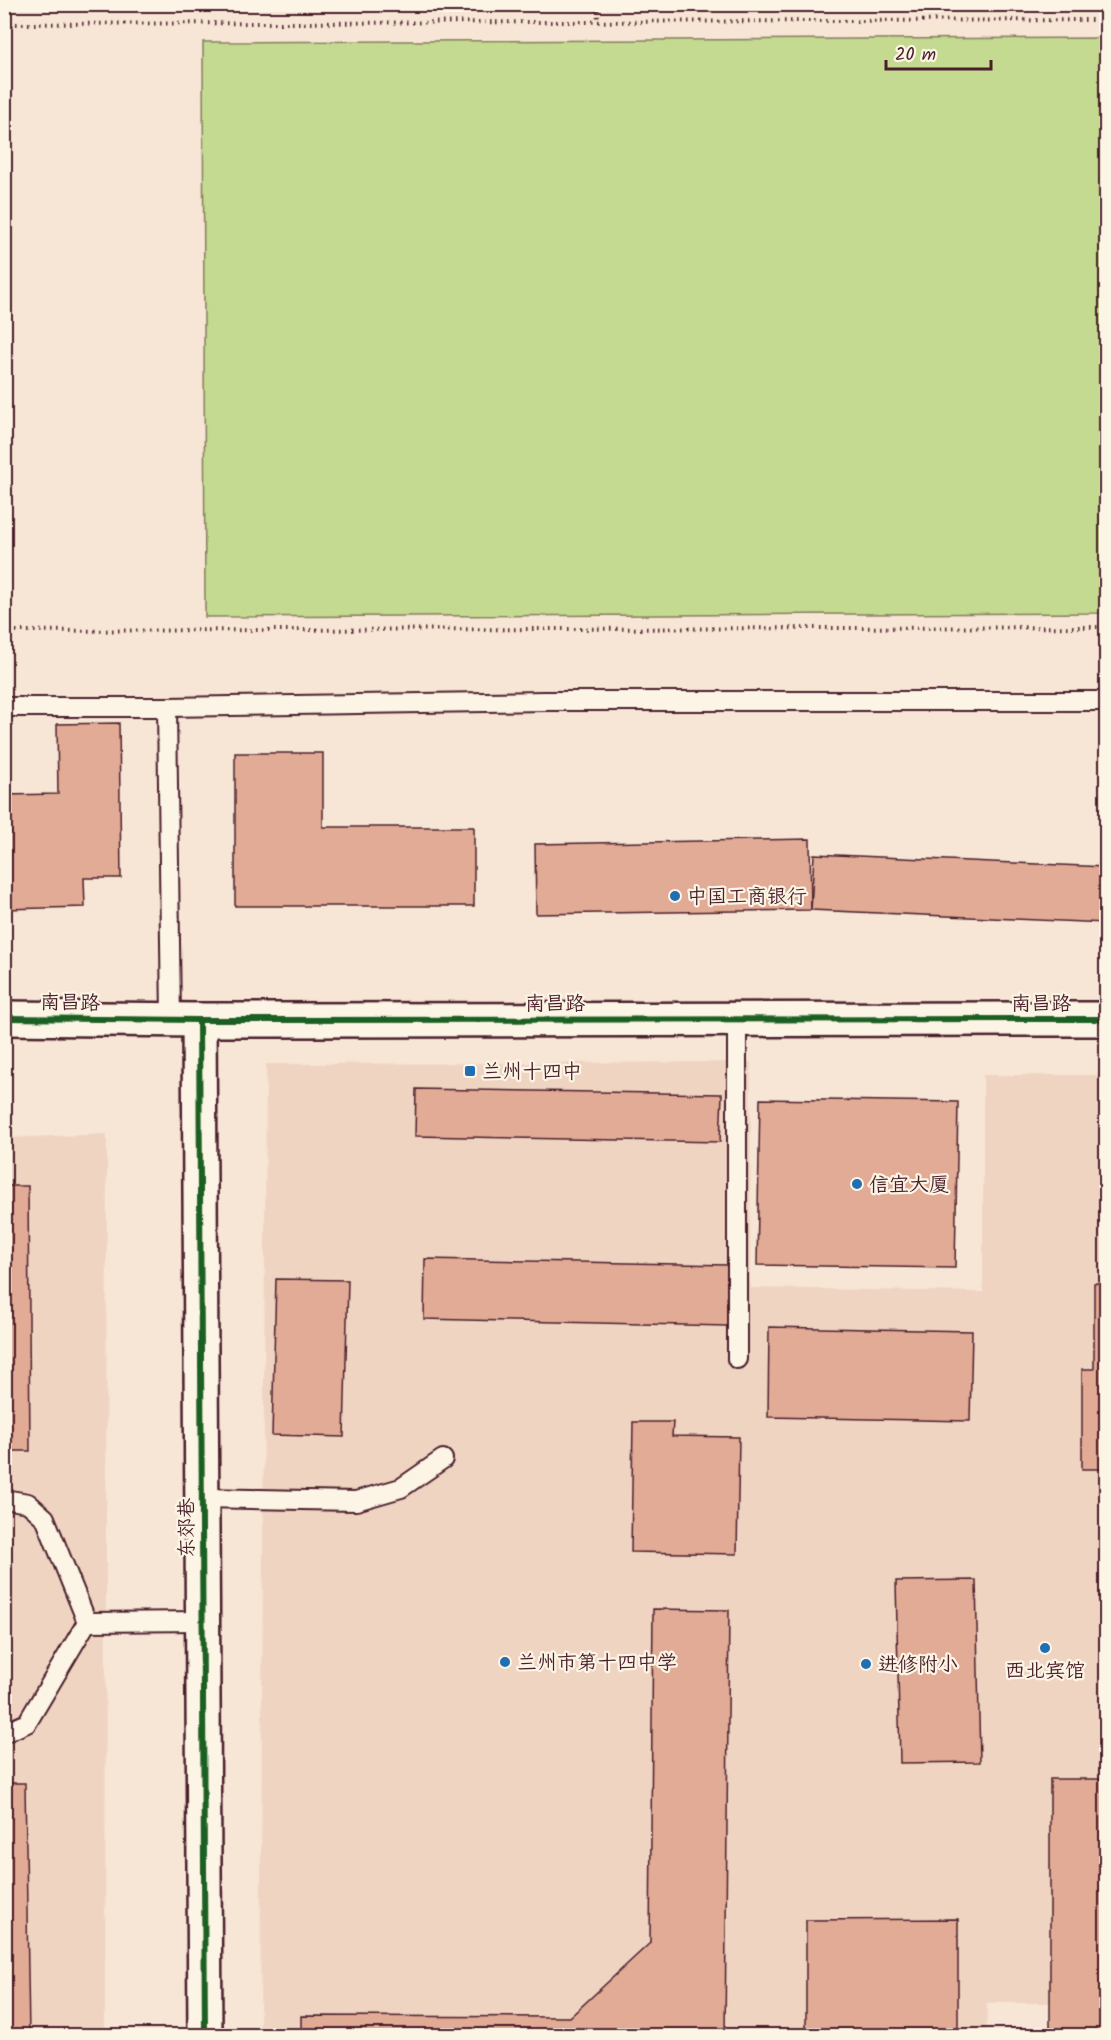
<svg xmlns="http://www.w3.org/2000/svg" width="1111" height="2040" font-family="Kalam,'LXGW WenKai TC',sans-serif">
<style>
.built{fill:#f0d4c2}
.green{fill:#c3da90;stroke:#867c5e;stroke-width:1.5}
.building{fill:#e1ab96;stroke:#4a1f2b;stroke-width:1.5}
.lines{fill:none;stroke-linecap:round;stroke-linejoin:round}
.service-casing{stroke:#4a1f2b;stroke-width:22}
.tertiary-casing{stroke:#4a1f2b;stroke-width:38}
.secondary-casing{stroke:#4a1f2b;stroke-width:38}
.path{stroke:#4a1f2b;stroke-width:4;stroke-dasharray:1.5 4.5;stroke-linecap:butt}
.service{stroke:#fcf5e5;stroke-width:18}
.tertiary{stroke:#fcf5e5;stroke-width:33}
.secondary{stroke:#fcf5e5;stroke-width:33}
.cycleway-casing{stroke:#fcf5e5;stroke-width:10}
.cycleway{stroke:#1b5e20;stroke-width:6}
.poi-dot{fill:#1f6fb2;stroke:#fcf5e5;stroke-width:2}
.labels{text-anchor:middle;stroke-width:4.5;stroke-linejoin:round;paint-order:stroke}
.poi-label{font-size:20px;fill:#4a1f2b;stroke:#fcf5e5;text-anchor:start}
.street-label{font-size:20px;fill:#4a1f2b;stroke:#fcf5e5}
</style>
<rect width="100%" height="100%" fill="#f7e6d5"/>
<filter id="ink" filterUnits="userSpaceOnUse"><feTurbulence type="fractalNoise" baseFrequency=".0167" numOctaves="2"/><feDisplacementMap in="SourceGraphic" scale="12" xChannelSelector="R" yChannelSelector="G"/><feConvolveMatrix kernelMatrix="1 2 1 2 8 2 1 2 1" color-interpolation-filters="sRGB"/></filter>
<g filter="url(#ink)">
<g class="built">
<polygon points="751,1062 750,1288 983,1292 983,1075 1106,1075 1106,2003 987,2003 986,2036 260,2036 266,1064"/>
<polygon points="107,1134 105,2035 5,2035 4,1138"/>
</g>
<polygon class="green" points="1106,38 1106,613 205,617 203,42"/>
<g class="building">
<polygon points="119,723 121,878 84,878 85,907 4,909 4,795 58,794 57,724"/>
<polygon points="235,753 323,753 323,827 474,827 474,906 235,906"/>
<polygon points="810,839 811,910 536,914 535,844"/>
<polygon points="814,854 1106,867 1106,923 811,910"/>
<polygon points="416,1089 722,1094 720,1142 415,1136"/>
<polygon points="760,1099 958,1102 955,1268 757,1265"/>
<polygon points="4,1186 28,1186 30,1451 4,1451"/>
<polygon points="425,1259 728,1265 727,1326 424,1319"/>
<polygon points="276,1279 348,1280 344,1437 272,1435"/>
<polygon points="1094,1283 1106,1283 1106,1469 1082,1469 1082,1369 1094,1369"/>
<polygon points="769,1327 972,1331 970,1421 768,1417"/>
<polygon points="633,1422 673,1422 672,1436 739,1437 737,1554 631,1552"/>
<polygon points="976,1580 980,1762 900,1763 896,1581"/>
<polygon points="653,1609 729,1610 725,2036 301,2036 301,2016 570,2017 650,1943"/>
<rect x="1050" y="1779" width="56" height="257"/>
<polygon points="4,1783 25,1783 29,2036 4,2036"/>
<polygon points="958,1919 958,2036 806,2036 806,1920"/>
</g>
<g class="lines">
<defs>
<g id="service">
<polyline points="4,707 167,707 171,1020"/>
<polyline points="167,707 544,701 1106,701"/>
<polyline points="737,1020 737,1359"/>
<polyline points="202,1498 356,1501 401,1488 443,1459"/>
<polyline points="4,1499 28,1503 45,1518 87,1622"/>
<polyline points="87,1622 203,1621"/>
<polyline points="4,1733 27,1723 87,1622"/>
</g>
<polyline id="tertiary" points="199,1020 205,2036"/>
<polyline id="secondary" points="4,1018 199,1020 1106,1019"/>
</defs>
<use href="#service" class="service-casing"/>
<use href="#tertiary" class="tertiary-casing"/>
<use href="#secondary" class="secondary-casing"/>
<g class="path">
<polyline points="597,4 598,21"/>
<polyline points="4,24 1106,20"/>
<polyline points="4,631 1106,627"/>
</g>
<use href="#service" class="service"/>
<use href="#tertiary" class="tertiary"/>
<use href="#secondary" class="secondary"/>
<defs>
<g id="cycleway">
<polyline points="4,1018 199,1020 1106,1019"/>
<polyline points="199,1020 205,2036"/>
</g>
</defs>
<use href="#cycleway" class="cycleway-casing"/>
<use href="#cycleway" class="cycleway"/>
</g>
</g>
<g class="poi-dot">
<circle cx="675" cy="896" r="6"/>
<rect x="464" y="1065" width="12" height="12" rx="3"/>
<circle cx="857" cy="1184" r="6"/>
<circle cx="1045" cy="1648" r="6"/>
<circle cx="505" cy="1662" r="6"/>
<circle cx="866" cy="1664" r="6"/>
</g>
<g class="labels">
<g class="poi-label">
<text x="687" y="903">中国工商银行</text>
<text x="482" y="1078">兰州十四中</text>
<text x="869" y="1191">信宜大厦</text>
<text x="517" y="1669">兰州市第十四中学</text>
<text x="878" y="1671">进修附小</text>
<text x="1045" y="1677" text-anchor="middle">西北宾馆</text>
</g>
<g class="street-label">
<text transform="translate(70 1002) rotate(1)" y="7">南昌路</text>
<text x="555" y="1010">南昌路</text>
<text x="1041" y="1010">南昌路</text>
<text transform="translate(186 1528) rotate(-90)" y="7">东郊巷</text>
</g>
</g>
<rect width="1111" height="2040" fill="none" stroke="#fcf5e5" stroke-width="24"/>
<rect x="12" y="12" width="1087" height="2016" fill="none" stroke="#4a1f2b" stroke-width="2" filter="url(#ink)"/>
<path d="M886 60v9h105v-9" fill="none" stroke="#4a1f2b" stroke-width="3"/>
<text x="895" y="60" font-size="18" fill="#4a1f2b" stroke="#fcf5e5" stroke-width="4.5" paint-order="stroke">20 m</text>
</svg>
